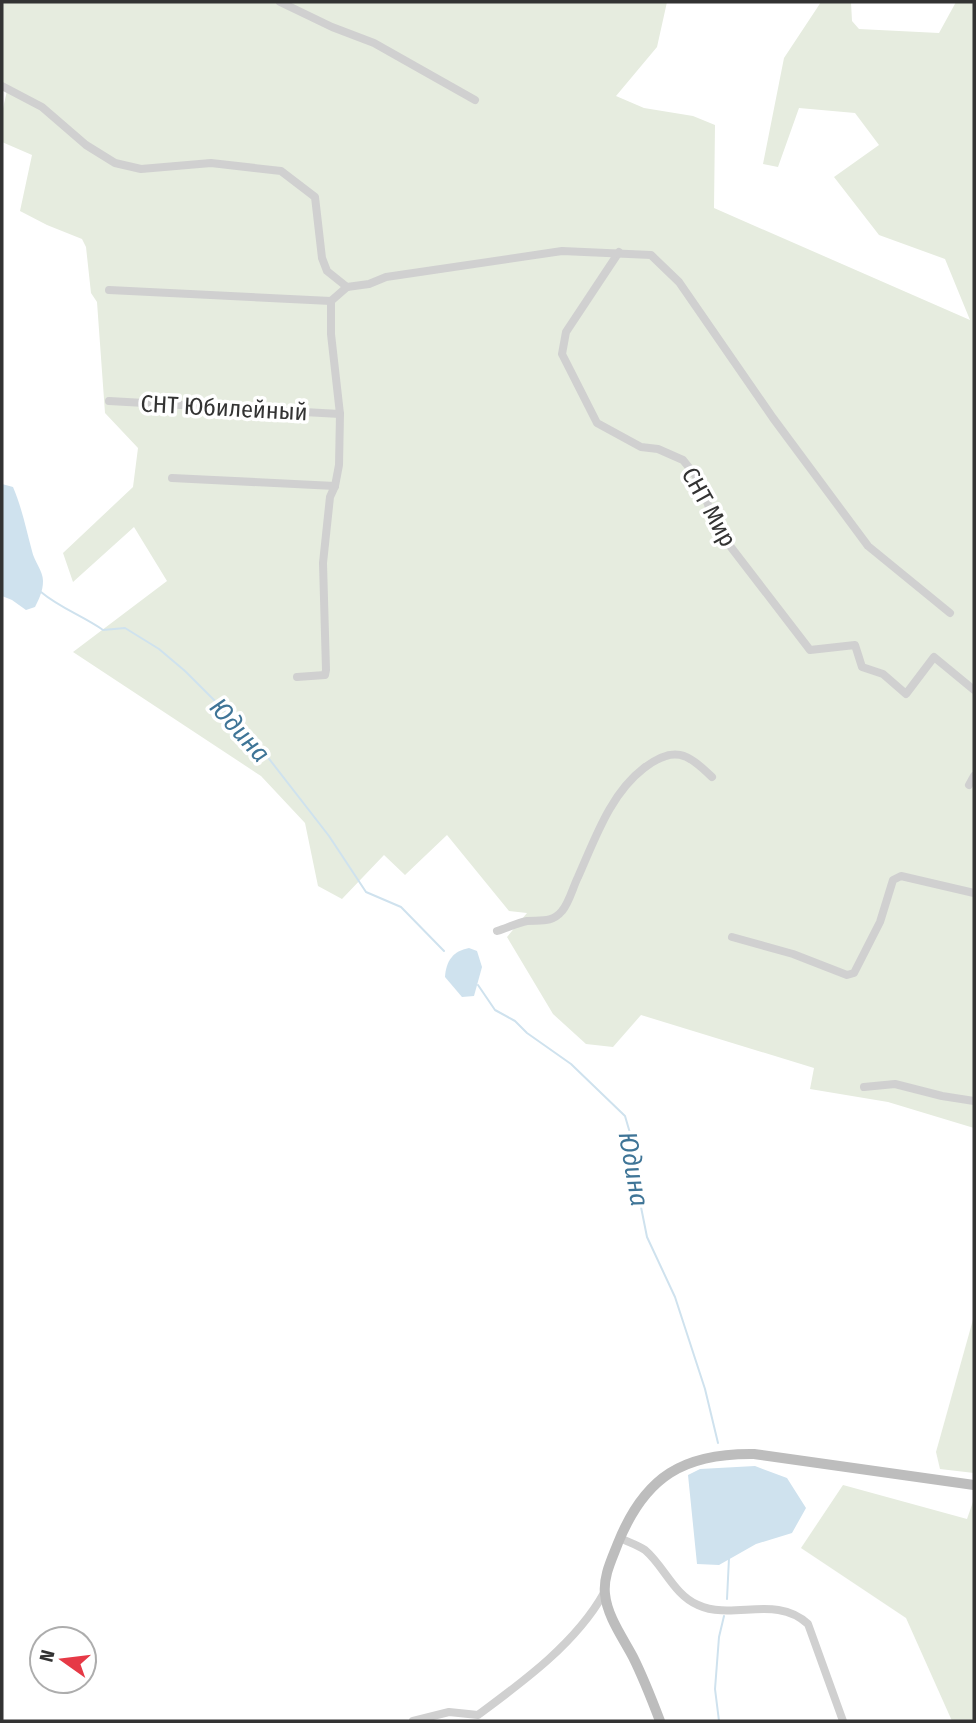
<svg xmlns="http://www.w3.org/2000/svg" width="976" height="1723" font-family="'Fira Sans Condensed',sans-serif">
<style>
.green{fill:#e6ecdf}
.water{fill:#cfe2ee}
.lines{fill:none;stroke-linecap:round;stroke-linejoin:round}
.stream{stroke:#cfe2ee;stroke-width:2}
.street{stroke:#d0d0d0;stroke-width:8}
.secondary{stroke:#bdbdbd;stroke-width:10}
.labels{text-anchor:middle;stroke-width:7;stroke-linejoin:round;paint-order:stroke}
.street-label{font-size:24px;fill:#333;stroke:#fff}
.water-label{font-size:26px;font-style:italic;fill:#3f7597;stroke:#fff}
</style>
<rect width="100%" height="100%" fill="#fff"/>
<g class="green">
<polygon points="2,2 667,2 657,47 616,96 644,108 693,116 715,125 714,208 970,320 945,259 879,235 834,177 879,145 855,113 799,108 778,167 763,164 784,58 821,2 851,2 852,21 859,29 939,33 956,2 974,2 974,1128 888,1102 810,1089 814,1068 641,1015 613,1047 586,1044 553,1014 507,937 527,913 509,911 447,835 405,875 384,855 342,899 318,886 305,823 261,776 73,652 167,581 134,527 73,582 63,553 133,487 138,448 105,413 97,302 91,293 86,247 82,239 47,225 20,211 32,155 2,142 2,113 8,86 2,84"/>
<polygon points="974,1316 974,1473 940,1469 936,1452"/>
<polygon points="843,1485 967,1519 974,1499 974,1721 952,1721 906,1618 801,1548"/>
</g>
<g class="water">
<path d="M 2,484 L 13,487 C 22,508 26,529 32,551 C 34,561 43,571 43,581 C 43,591 39,599 35,607 L 26,610 L 12,600 L 2,596 Z"/>
<path d="M 469,948 L 477,951 L 482,967 L 474,996 L 462,997 L 445,977 C 446,961 453,951 469,948 Z"/>
<polygon points="755,1466 787,1478 806,1508 792,1533 756,1544 719,1565 697,1564 688,1475 700,1469"/>
</g>
<g class="lines">
<g class="stream">
<path d="M 41,592 C 60,608 83,616 103,630 L 125,628 L 159,649 L 185,671 L 256,742 L 329,836 L 366,892 L 401,907 L 444,951"/>
<polyline points="478,985 495,1010 515,1021 527,1033 571,1064 625,1116 640,1167 640,1202 647,1237 675,1297 705,1389 718,1443"/>
<polyline points="727,1599 729,1558"/>
<polyline points="719,1721 715,1689 719,1637 724,1616"/>
</g>
<g class="street">
<polyline points="280,2 332,27 374,43 475,100"/>
<polyline points="2,86 42,107 86,145 115,163 141,169 211,163 281,171 315,197 322,258 327,271 347,287"/>
<polyline points="619,252 566,332 562,354 597,423 641,447 658,449 683,460 699,480 717,529 810,650 855,645 862,667 883,674 906,694 934,657 974,690"/>
<polyline points="347,287 369,284 386,277 562,251 651,255 679,282 773,418 868,546 950,613"/>
<polyline points="109,290 331,301"/>
<polyline points="109,401 340,414"/>
<polyline points="172,478 335,486"/>
<polyline points="297,677 325,675 326,670 323,563 330,497 335,486 339,465 340,414 331,334 331,301 347,287"/>
<polyline points="969,785 974,776"/>
<path d="M 497,931 C 507,928 517,923 527,921 C 541,920 552,923 562,911 C 569,903 573,887 578,877 C 595,839 610,794 644,768 C 674,745 687,753 712,777"/>
<polyline points="732,937 793,954 847,975 854,973 880,922 893,880 901,876 974,893"/>
<polyline points="864,1087 895,1084 942,1096 974,1101"/>
<path d="M 620,1538 C 628,1542 638,1545 645,1550 C 664,1566 674,1595 698,1605 C 733,1621 776,1594 808,1624 L 843,1721"/>
<path d="M 413,1721 L 449,1712 L 478,1715 C 524,1681 576,1643 604,1593"/>
</g>
<path class="secondary" d="M 660,1721 C 652,1700 643,1677 633,1657 C 623,1638 607,1616 605,1594 C 603,1576 612,1559 618,1543 C 645,1476 684,1453 754,1454 L 974,1485"/>
</g>
<g class="labels">
<g class="street-label">
<text transform="translate(224 408) rotate(3)" y="8">СНТ Юбилейный</text>
<text transform="translate(709 507) rotate(61)" y="8">СНТ Мир</text>
</g>
<g class="water-label">
<text transform="translate(240 730) rotate(48)" y="9">Юдина</text>
<text transform="translate(634 1169) rotate(80)" y="9">Юдина</text>
</g>
</g>
<rect width="976" height="1723" fill="none" stroke="#333333" stroke-width="7"/>
<g transform="translate(63 1660) rotate(284)"><circle r="33" fill="#ffffff" stroke="#adadad" stroke-width="2"/>
<path d="M0-5L12 26L0 18L-12 26Z" fill="#e63946"/>
<text y="-10" font-size="19" font-weight="bold" text-anchor="middle" fill="#333333">N</text>
</g>
</svg>
